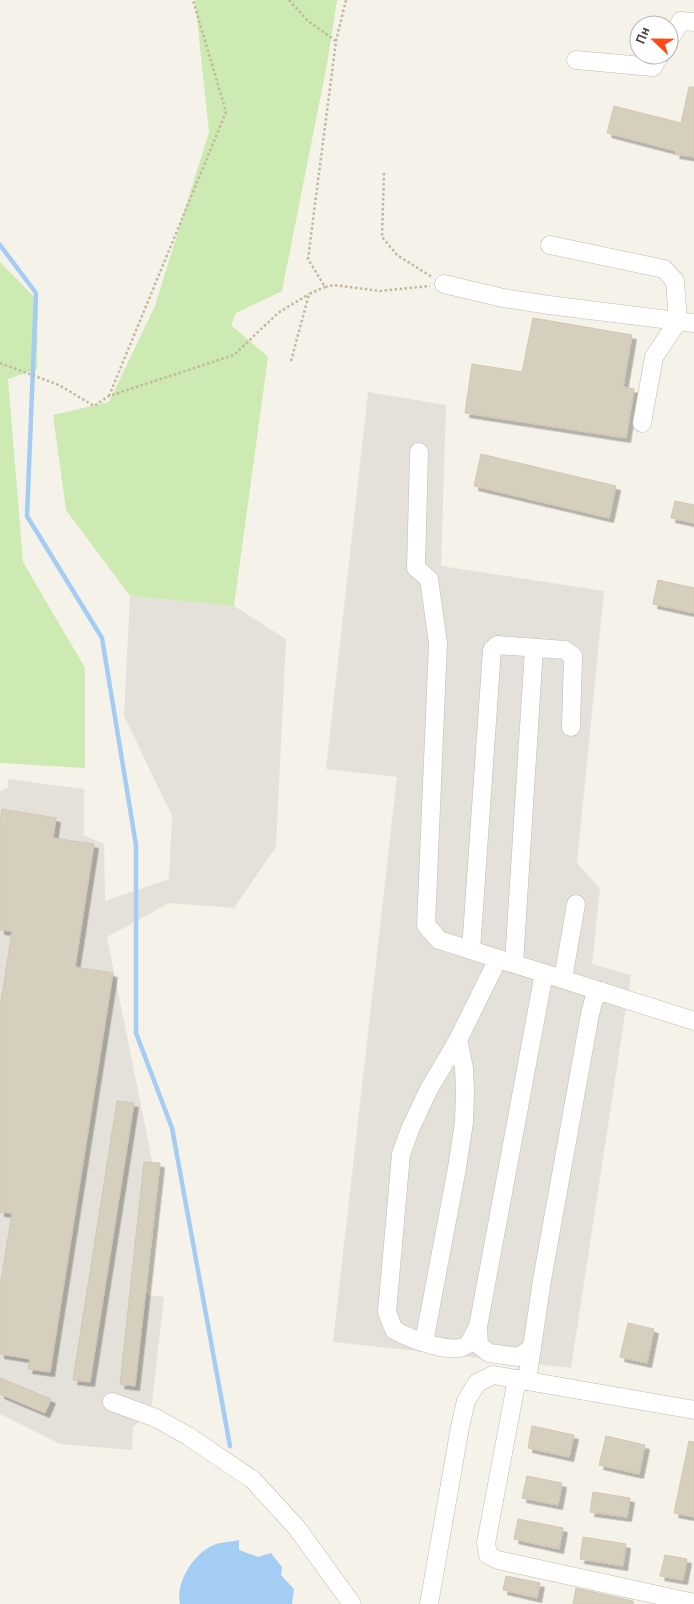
<svg xmlns="http://www.w3.org/2000/svg" width="694" height="1604" font-family="'Alegreya Sans',sans-serif">
<style>
.industrial{fill:#e4e1da}
.green{fill:#cceab1}
.water{fill:#a4cdf3}
.lines{fill:none;stroke-linecap:round;stroke-linejoin:round}
.stream{stroke:#a4cdf3;stroke-width:4.5}
.building{fill:#d7cfbe;stroke:#d2c7b1;filter:url(#shadow)}
.minor-casing{stroke:#c1bbab;stroke-width:19}
.path{stroke:#c3b89c;stroke-width:2.5;stroke-dasharray:2.5 2.5;stroke-linecap:butt}
.minor{stroke:#fff;stroke-width:18}
</style>
<defs>
<filter id="shadow"><feDropShadow dx="4.5" dy="4.5" stdDeviation="0" flood-color="#0004"/></filter>
</defs>
<rect width="100%" height="100%" fill="#f5f2e9"/>
<g class="industrial">
<polygon points="368,392 446,405 441,566 604,591 577,863 600,889 592,964 631,975 571,1368 333,1342 397,777 326,769"/>
<polygon points="130,596 234,606 286,639 276,847 234,908 169,903 107,937 154,1170 143,1294 164,1297 151,1411 133,1427 132,1450 60,1444 0,1414 0,791 8,788 8,779 84,789 84,835 104,844 105,901 169,879 172,816 124,716"/>
</g>
<g class="green">
<polygon points="195,0 337,0 327,64 282,291 236,313 231,325 268,357 234,606 130,596 66,510 53,415 109,402 155,306 209,132"/>
<polygon points="0,262 38,301 37,369 8,379 23,562 85,668 85,768 0,763"/>
</g>
<path class="water" d="M 239,1540 L 239,1550 L 258,1557 L 271,1553 L 282,1567 L 281,1575 L 294,1589 L 292,1604 L 180,1604 C 175,1582 195,1551 216,1544 C 223,1542 232,1542 239,1540 Z"/>
<g class="lines">
<polyline class="stream" points="0,245 36,293 27,516 102,638 136,845 136,1033 172,1128 230,1446"/>
</g>
<g class="building">
<polygon points="689,87 694,87 694,157 675,154 676,151 607,133 614,106 681,123"/>
<polygon points="533,318 632,335 623,387 634,389 626,438 465,413 472,364 522,372"/>
<polygon points="481,454 616,486 609,518 474,486"/>
<polygon points="675,501 694,505 694,523 671,518"/>
<polygon points="658,580 694,588 694,613 653,604"/>
<polygon points="2,809 56,818 53,838 94,844 75,967 113,973 50,1372 28,1369 30,1359 0,1354 0,1287 12,1213 0,1212 0,1008 12,931 0,930 0,820"/>
<polygon points="117,1101 134,1103 90,1382 73,1380"/>
<polygon points="144,1162 160,1163 135,1386 120,1384"/>
<polygon points="628,1323 654,1329 647,1363 620,1357"/>
<polygon points="0,1378 51,1399 45,1413 0,1394"/>
<polygon points="532,1426 574,1435 569,1457 528,1448"/>
<polygon points="606,1436 645,1445 639,1474 599,1465"/>
<polygon points="689,1441 694,1442 694,1517 674,1513"/>
<polygon points="527,1476 562,1483 558,1505 522,1498"/>
<polygon points="593,1492 630,1498 627,1517 590,1512"/>
<polygon points="518,1519 563,1528 559,1549 514,1539"/>
<polygon points="583,1537 626,1544 623,1566 580,1559"/>
<polygon points="665,1555 687,1559 683,1580 660,1576"/>
<polygon points="506,1576 540,1583 537,1598 503,1590"/>
<polygon points="576,1588 633,1601 633,1604 573,1604"/>
</g>
<g class="lines">
<defs>
<g id="minor">
<polyline points="669,40 681,21 694,22"/>
<polyline points="576,60 653,67 660,55"/>
<polyline points="550,245 664,269 675,281 678,321 654,357 642,423"/>
<polyline points="444,284 503,298 549,305 694,323"/>
<polyline points="419,452 416,568 429,579 438,643 426,925 439,940 694,1021"/>
<polyline points="471,950 492,650 497,645 565,650 573,656 571,727"/>
<polyline points="514,963 534,648"/>
<polyline points="563,979 576,904"/>
<path d="M 478,1327 C 475,1332 472,1339 468,1344 C 454,1357 409,1338 394,1330 L 387,1312 L 401,1154 L 411,1127 L 429,1089 L 458,1040 L 498,959"/>
<polyline points="424,1342 457,1168 464,1122 465,1092 464,1068 458,1040"/>
<polyline points="532,1348 518,1357 489,1353 479,1345 478,1327 544,973"/>
<polyline points="517,1379 486,1543 488,1555 498,1560 694,1603"/>
<polyline points="527,1381 542,1280 590,1014 594,999 601,991"/>
<polyline points="112,1402 156,1418 188,1436 253,1480 297,1528 352,1604"/>
<polyline points="429,1604 460,1427 466,1401 477,1383 493,1375 694,1410"/>
</g>
</defs>
<use href="#minor" class="minor-casing"/>
<g class="path">
<polyline points="289,0 308,21 336,41"/>
<polyline points="346,0 336,41 308,259 325,287 334,285 380,291 430,286"/>
<polyline points="384,173 382,237 397,255 432,277"/>
<polyline points="291,361 309,294 325,287"/>
<polyline points="0,363 59,385 94,406 109,396 234,355 278,313 309,294"/>
<polyline points="109,396 226,112 193,0"/>
</g>
<use href="#minor" class="minor"/>
</g>
<g transform="translate(654 40) rotate(292)"><circle r="24" fill="#ffffff" stroke="#b6b4af"/>
<path d="M0-4L9 19L0 12L-9 19Z" fill="#ff4a16"/>
<text y="-8" font-size="14" font-weight="bold" text-anchor="middle" fill="#494337">Пн</text>
</g>
</svg>
